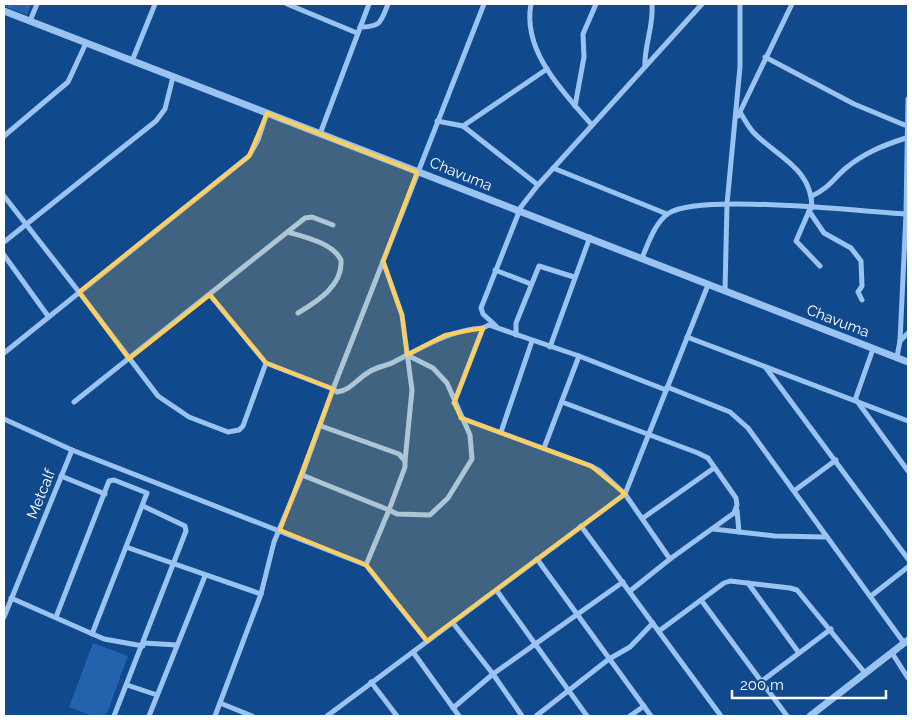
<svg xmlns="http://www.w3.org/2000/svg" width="912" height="720" font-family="Raleway,sans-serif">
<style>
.forest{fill:url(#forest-crowns)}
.garden{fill:#2363ad}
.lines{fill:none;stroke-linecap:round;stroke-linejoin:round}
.minor{stroke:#9ac3f2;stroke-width:5}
.tertiary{stroke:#9ac3f2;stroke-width:7}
.marked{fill:#ffce5b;fill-opacity:0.2;stroke:#ffce5b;stroke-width:4;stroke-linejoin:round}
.labels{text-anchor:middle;stroke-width:5;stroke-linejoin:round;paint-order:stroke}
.street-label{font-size:15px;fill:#fff;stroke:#11498d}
</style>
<defs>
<pattern id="forest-crowns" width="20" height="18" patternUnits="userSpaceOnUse" patternTransform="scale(1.25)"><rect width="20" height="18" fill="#2363ad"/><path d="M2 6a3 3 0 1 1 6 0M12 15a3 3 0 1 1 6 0" fill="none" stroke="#447ab9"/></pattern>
</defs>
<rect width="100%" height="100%" fill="#11498d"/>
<polygon class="forest" points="4,4 31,4 27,15 4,6"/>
<polygon class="garden" points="93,643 128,656 106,716 93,716 69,707"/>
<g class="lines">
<g class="minor">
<polyline points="287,4 357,33"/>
<path d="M 531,4 C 522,51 563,92 592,125"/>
<polyline points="30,21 37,4"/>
<path d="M 360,27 C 381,27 381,22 388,4"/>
<polyline points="765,57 854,104 907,126"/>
<polyline points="132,61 155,4"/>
<path d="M 645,66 C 644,45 654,26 652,4"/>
<polyline points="575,106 584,57 583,34 596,4"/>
<path d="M 740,112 C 744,119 748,126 753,132 C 777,157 812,168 812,208"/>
<polyline points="738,116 792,4"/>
<polyline points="437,121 463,126 538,185"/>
<polyline points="463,126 547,69"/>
<polyline points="320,134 369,4"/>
<polyline points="4,136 68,82 86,43"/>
<polyline points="553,168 667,214"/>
<polyline points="4,196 79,292 158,396 189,417 228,432 239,430 243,426 266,363"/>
<path d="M 812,196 C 829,188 833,179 846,168 C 864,153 884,145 906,138"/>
<polyline points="810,209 796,241 820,266"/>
<polyline points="809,211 824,233 851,248 861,261 862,286 858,292 862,300"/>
<polyline points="517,212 538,185 702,4"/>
<path d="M 288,232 C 304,237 333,243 341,260 C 343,286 316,302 298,313"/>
<polyline points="4,242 156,121 165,109 173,77"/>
<polyline points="4,255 48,316"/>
<path d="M 642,258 C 648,244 655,222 669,213 C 699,193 865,212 908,214"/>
<polyline points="383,261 402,315 412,390 405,461"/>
<polyline points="495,270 531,284"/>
<polyline points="725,291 727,204 740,67 740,4"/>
<polyline points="210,295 266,363 333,389 302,475 274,542 261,594 215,716"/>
<polyline points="496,326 483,314 481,308 519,212"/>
<path d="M 483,328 C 449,330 423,347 394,362 C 386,366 376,367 369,372 C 357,379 351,390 337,392 L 333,389 L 484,4"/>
<polyline points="516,335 516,323 539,266 574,277"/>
<polyline points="687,337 908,421"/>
<polyline points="900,341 908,333"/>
<polyline points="550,347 590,237"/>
<polyline points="4,353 249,156 258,140 267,113"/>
<polyline points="897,357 900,341 906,214 908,99"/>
<polyline points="766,368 908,559"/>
<polyline points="667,387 730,412 748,428 904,643"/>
<polyline points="855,400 873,349"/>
<polyline points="857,401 908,471"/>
<polyline points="74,402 305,218 312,217 333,225"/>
<polyline points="562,402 698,453 708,458 736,498 737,505 734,513 670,559 630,591"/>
<polyline points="454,403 483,328 489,325 579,356 666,390"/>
<polyline points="4,419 72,450 366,565 427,641"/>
<polyline points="321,426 399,454 405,461 405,467 389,510 397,514 430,515 448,498 472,459 470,435 447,383 433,368 407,355"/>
<polyline points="501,432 532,341"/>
<polyline points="544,448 579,356"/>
<polyline points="302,475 389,510 366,565"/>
<polyline points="61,476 105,494"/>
<polyline points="794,491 836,460"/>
<polyline points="737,510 739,532"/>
<polyline points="643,518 714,468"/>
<polyline points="581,526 721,716"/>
<polyline points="713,529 775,536 825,537"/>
<polyline points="126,547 261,594"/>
<polyline points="537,559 651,716"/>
<polyline points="670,559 625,494 708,285"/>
<polyline points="748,583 799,653"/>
<polyline points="497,591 587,716"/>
<polyline points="871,596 908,567"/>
<polyline points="11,598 104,639 143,646"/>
<polyline points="701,600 787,716"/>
<polyline points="4,617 72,450"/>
<polyline points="56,617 109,481 114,480 147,493 92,634"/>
<polyline points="453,623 493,674 522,716"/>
<polyline points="659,631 724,583 730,581 790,588 797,590 865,673"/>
<polyline points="144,643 177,645"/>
<polyline points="413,652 459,716"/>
<polyline points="892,653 908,678"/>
<polyline points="762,681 831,629"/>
<polyline points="371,682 397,716"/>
<polyline points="127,685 157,695"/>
<polyline points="220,703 252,716"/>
<polyline points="453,708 493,674 623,582"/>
<polyline points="114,716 186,531 185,526 143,506"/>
<polyline points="149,716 205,576"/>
<polyline points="327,716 625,494 600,471 591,466 461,418"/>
<polyline points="536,716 609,659 630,647 653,623"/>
<polyline points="630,716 644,706"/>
</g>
<g class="tertiary">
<polyline points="4,11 908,362"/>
<polyline points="810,716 908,640"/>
</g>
</g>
<path class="marked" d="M 267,113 L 417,172 L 383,261 L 402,315 L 407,355 L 445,335 L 483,328 L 454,403 L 461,418 L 591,466 L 625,494 L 427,641 L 366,565 L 280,530 L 333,389 L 266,363 L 210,295 L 129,359 L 79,292 L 249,156 Z"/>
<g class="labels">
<g class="street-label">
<text transform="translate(461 174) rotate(22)" y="5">Chavuma</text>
<text transform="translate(838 321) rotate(21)" y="5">Chavuma</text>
<text transform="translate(41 494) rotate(-68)" y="5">Metcalf</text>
</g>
</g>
<rect width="912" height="720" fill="none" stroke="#ffffff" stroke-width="10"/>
<path d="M732 690v8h154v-8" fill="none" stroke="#ffffff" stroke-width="2.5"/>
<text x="740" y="690" font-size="15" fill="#ffffff" stroke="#11498d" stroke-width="4" paint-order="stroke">200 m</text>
</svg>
